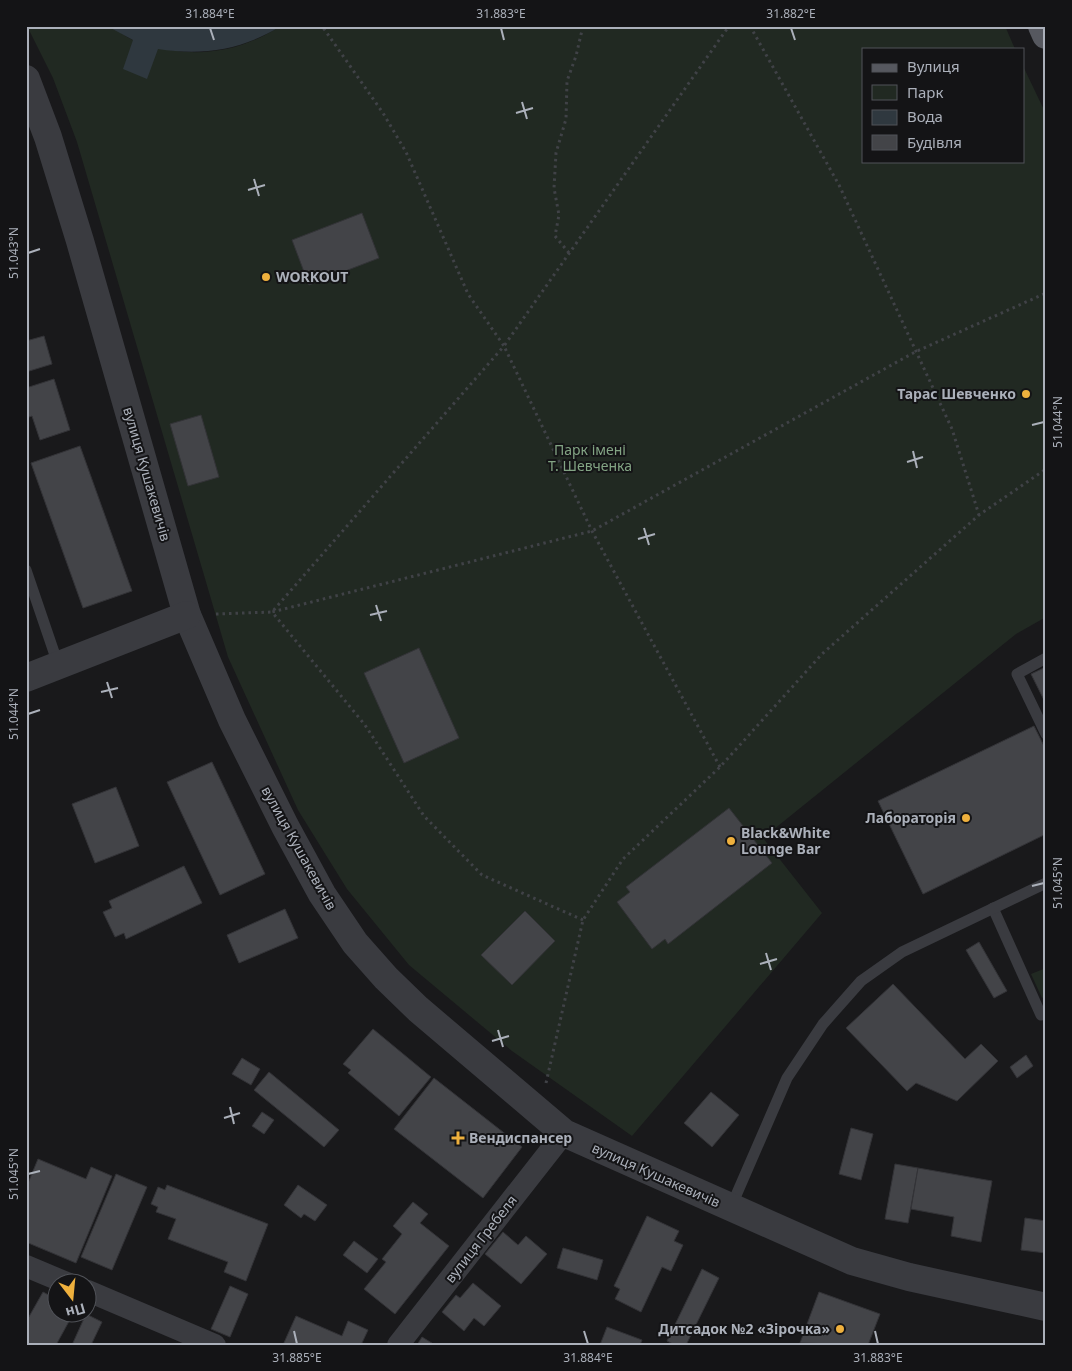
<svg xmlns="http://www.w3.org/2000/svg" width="1072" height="1371" font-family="'Noto Sans',sans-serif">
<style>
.green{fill:#212922}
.water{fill:#2f383f}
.building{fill:#434448;stroke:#333337}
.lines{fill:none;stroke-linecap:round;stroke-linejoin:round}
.path{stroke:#404247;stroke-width:3;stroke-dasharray:2.5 4;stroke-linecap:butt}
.service{stroke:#3a3b40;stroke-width:11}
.minor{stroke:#3a3b40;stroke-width:22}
.tertiary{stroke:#3a3b40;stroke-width:28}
.primary{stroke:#56585f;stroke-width:28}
.ticks{fill:none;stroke:#abb0ba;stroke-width:2}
.poi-dot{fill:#eeb03d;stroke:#141416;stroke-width:2}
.labels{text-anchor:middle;stroke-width:4;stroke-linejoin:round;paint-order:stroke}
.poi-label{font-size:14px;font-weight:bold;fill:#abb0ba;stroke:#141416;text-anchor:start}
.park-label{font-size:14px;fill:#83a484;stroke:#141416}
.street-label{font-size:14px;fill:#abb0ba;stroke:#141416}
.neatline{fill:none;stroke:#abb0ba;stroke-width:2}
.ticks-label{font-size:12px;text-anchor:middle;fill:#abb0ba}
</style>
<rect width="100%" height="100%" fill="#19191b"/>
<g class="green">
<path d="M 27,26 C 47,26 68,26 88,26 C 94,26 102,25 108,26 C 117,29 125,37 135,41 C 188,59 233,56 281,26 L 1005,26 L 1015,49 L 863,49 L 863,161 L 1023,161 L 1023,66 L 1046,114 L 1046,617 L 1016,634 L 763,838 L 822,913 L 632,1136 L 512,1051 L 409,965 L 347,889 L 298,810 L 228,657 L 77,142 L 53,78 Z"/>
<polygon points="1046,968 1046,996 1042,998 1031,974"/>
</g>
<path class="water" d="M 107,26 L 281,26 C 242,50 203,56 158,49 L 147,79 L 123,69 L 133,40 Z"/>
<g class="building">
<polygon points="362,213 379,258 309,285 292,240"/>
<polygon points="44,336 52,364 26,372 26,341"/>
<polygon points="54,379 70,430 40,440 32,416 26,418 26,388"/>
<polygon points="201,415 219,477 188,486 170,424"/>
<polygon points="80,446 132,591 83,608 31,463"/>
<polygon points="419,648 459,738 404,763 364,673"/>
<polygon points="1046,667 1046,704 1031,674"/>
<polygon points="1034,726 1046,750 1046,834 923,894 878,801"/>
<polygon points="212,762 265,874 220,895 167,782"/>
<polygon points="116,787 139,846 95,863 72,804"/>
<polygon points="729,808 772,863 668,944 665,939 652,949 617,902 630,892 626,887"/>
<polygon points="184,866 202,903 126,939 124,933 115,937 103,912 112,908 109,901"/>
<polygon points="285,909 298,938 239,963 227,935"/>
<polygon points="525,911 555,941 512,985 481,955"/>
<polygon points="979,942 1007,991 994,998 966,950"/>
<polygon points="893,984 965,1059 981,1044 998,1061 957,1101 916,1083 907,1091 846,1028"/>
<polygon points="373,1029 431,1077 399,1116 348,1073 351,1070 343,1064"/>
<polygon points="1026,1055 1033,1066 1017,1078 1010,1067"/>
<polygon points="242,1058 260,1069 251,1085 232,1074"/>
<polygon points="269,1072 339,1130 324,1147 254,1090"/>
<polygon points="434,1078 522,1147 483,1198 394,1129"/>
<polygon points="711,1092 739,1115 712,1147 684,1123"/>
<polygon points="262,1112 274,1120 264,1134 252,1126"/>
<polygon points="851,1128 873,1134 861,1180 839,1174"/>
<polygon points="38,1159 86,1179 91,1167 112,1176 76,1263 26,1242 26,1188"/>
<polygon points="895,1164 918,1168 908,1223 885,1219"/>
<polygon points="918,1168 992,1181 981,1242 951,1236 954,1217 911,1209"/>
<polygon points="116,1174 147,1187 112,1270 81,1257"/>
<polygon points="167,1185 268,1224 246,1281 224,1272 228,1262 168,1239 176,1219 156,1212 158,1207 151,1204 158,1187 165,1190"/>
<polygon points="298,1185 327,1205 315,1221 304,1214 301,1218 284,1205"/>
<polygon points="413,1202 428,1214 420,1223 449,1246 395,1314 364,1289 386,1262 382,1259 402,1234 393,1226"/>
<polygon points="647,1216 679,1231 674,1241 683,1245 671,1271 662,1267 641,1312 615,1299 620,1289 614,1286"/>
<polygon points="1025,1218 1046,1221 1046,1253 1021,1250"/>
<polygon points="503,1232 518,1245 526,1236 547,1254 521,1284 485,1254"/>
<polygon points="354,1241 378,1259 367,1273 343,1255"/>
<polygon points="563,1248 603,1260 597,1280 557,1268"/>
<polygon points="702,1269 719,1278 686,1345 675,1345 667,1341"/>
<polygon points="473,1283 501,1306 484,1326 474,1318 464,1331 442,1312 456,1295 460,1298"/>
<polygon points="230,1286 248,1294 230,1337 211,1329"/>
<polygon points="43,1292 58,1300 58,1314 73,1314 56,1345 26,1345 26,1322"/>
<polygon points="819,1292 880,1314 868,1345 800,1343"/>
<polygon points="86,1314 102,1322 91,1345 72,1345"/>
<polygon points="296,1316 342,1336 348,1321 368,1330 361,1345 283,1345"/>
<polygon points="607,1327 642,1340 640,1345 600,1345"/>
<polygon points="422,1337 435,1345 417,1345"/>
</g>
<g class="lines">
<g class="path">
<polyline points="750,26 839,185 952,429 979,515"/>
<polyline points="569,253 555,236 559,215 554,188 556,153 566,119 567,81 576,56 583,26"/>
<polyline points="216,614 272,612 504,346 468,294 406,152 383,113 322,26"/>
<polyline points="720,767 592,531 504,346 729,26"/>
<polyline points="583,920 482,875 424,816 365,725 272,612 592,531 915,352 1046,293"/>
<polyline points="546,1083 583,920 623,859 720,767 822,654 979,515 1046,469"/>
</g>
<g class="service">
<polyline points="26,570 58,664"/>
<polyline points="1046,658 1017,674 1046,734"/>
<polyline points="993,908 1041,1015 1046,1012"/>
<polyline points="731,1207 787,1078 823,1024 861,981 902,952 1046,883"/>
</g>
<g class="minor">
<polyline points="26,1266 69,1284"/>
<polyline points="88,1291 215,1345"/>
<polyline points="398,1345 564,1133"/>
</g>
<g class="tertiary">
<polyline points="26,79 48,137 80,241 187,615 232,720 285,826 322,894 355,943 386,978 418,1009 564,1133 852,1261 909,1277 1046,1307"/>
<polyline points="26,678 187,615"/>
</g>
<polyline class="primary" points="1042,26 1046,35"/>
</g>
<path class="ticks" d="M 210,28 L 214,40M 501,28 L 504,40M 791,28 L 795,40M 522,102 L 527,119M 516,113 L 533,108M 254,179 L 259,196M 248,190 L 265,185M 28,253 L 40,249M 1032,425 L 1044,422M 913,451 L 917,468M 907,462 L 923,457M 644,528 L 649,545M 638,539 L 655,534M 376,605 L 381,621M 370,615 L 387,611M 107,682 L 112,698M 101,692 L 118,688M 28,714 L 40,710M 1032,886 L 1044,883M 766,953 L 771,970M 760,964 L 777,959M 498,1030 L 503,1047M 492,1041 L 509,1036M 230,1107 L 234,1124M 224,1118 L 240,1113M 28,1174 L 40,1171M 294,1331 L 297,1344M 584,1331 L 588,1344M 875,1331 L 878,1344"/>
<g class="poi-dot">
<circle cx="266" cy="277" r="5"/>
<circle cx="1026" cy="394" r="5"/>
<circle cx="966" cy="818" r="5"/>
<circle cx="731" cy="841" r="5"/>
<path d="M455.5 1130.5h5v5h5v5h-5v5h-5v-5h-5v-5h5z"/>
<circle cx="840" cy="1329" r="5"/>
</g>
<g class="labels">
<g class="poi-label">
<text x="276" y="282">WORKOUT</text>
<text x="1016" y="399" text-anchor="end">Тарас Шевченко</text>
<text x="956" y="823" text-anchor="end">Лабораторія</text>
<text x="741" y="838">Black&amp;White<tspan x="741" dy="16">Lounge Bar</tspan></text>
<text x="469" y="1143">Вендиспансер</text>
<text x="830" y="1334" text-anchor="end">Дитсадок №2 «Зірочка»</text>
</g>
<g class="park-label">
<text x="590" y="455">Парк імені<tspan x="590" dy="16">Т. Шевченка</tspan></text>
</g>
<g class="street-label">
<text transform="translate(147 474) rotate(74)" y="5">вулиця Кушакевичів</text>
<text transform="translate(299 848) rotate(61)" y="5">вулиця Кушакевичів</text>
<text transform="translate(656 1175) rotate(24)" y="5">вулиця Кушакевичів</text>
<text transform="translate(481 1239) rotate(-52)" y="5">вулиця Гребеля</text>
</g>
</g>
<rect width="1072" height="1371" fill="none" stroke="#141416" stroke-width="55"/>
<rect x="862" y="48" width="162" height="115" fill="#141416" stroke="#505258"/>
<rect x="872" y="64" width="25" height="8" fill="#56585f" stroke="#505258"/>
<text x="907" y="72" font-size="15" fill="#abb0ba">Вулиця</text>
<rect x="872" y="85" width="25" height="15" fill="#212922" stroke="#505258"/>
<text x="907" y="98" font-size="15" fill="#abb0ba">Парк</text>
<rect x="872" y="110" width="25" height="15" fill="#2f383f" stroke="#505258"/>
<text x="907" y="122" font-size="15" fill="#abb0ba">Вода</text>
<rect x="872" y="135" width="25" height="15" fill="#434448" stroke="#505258"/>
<text x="907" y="148" font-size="15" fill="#abb0ba">Будівля</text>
<g transform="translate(72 1298) rotate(164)"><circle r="24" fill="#141416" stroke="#505258"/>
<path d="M0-4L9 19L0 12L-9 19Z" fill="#eeb03d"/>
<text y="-8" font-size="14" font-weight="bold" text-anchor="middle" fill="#abb0ba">Пн</text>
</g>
<rect x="28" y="28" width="1016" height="1316" class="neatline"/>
<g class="ticks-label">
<text x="210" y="18">31.884°E</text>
<text x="501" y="18">31.883°E</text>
<text x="791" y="18">31.882°E</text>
<text transform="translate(14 253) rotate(-90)" y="4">51.043°N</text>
<text transform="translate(1058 422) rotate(-90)" y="4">51.044°N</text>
<text transform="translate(14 714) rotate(-90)" y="4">51.044°N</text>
<text transform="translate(1058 883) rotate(-90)" y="4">51.045°N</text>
<text transform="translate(14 1174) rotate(-90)" y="4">51.045°N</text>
<text x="297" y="1362">31.885°E</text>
<text x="588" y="1362">31.884°E</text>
<text x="878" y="1362">31.883°E</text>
</g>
</svg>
